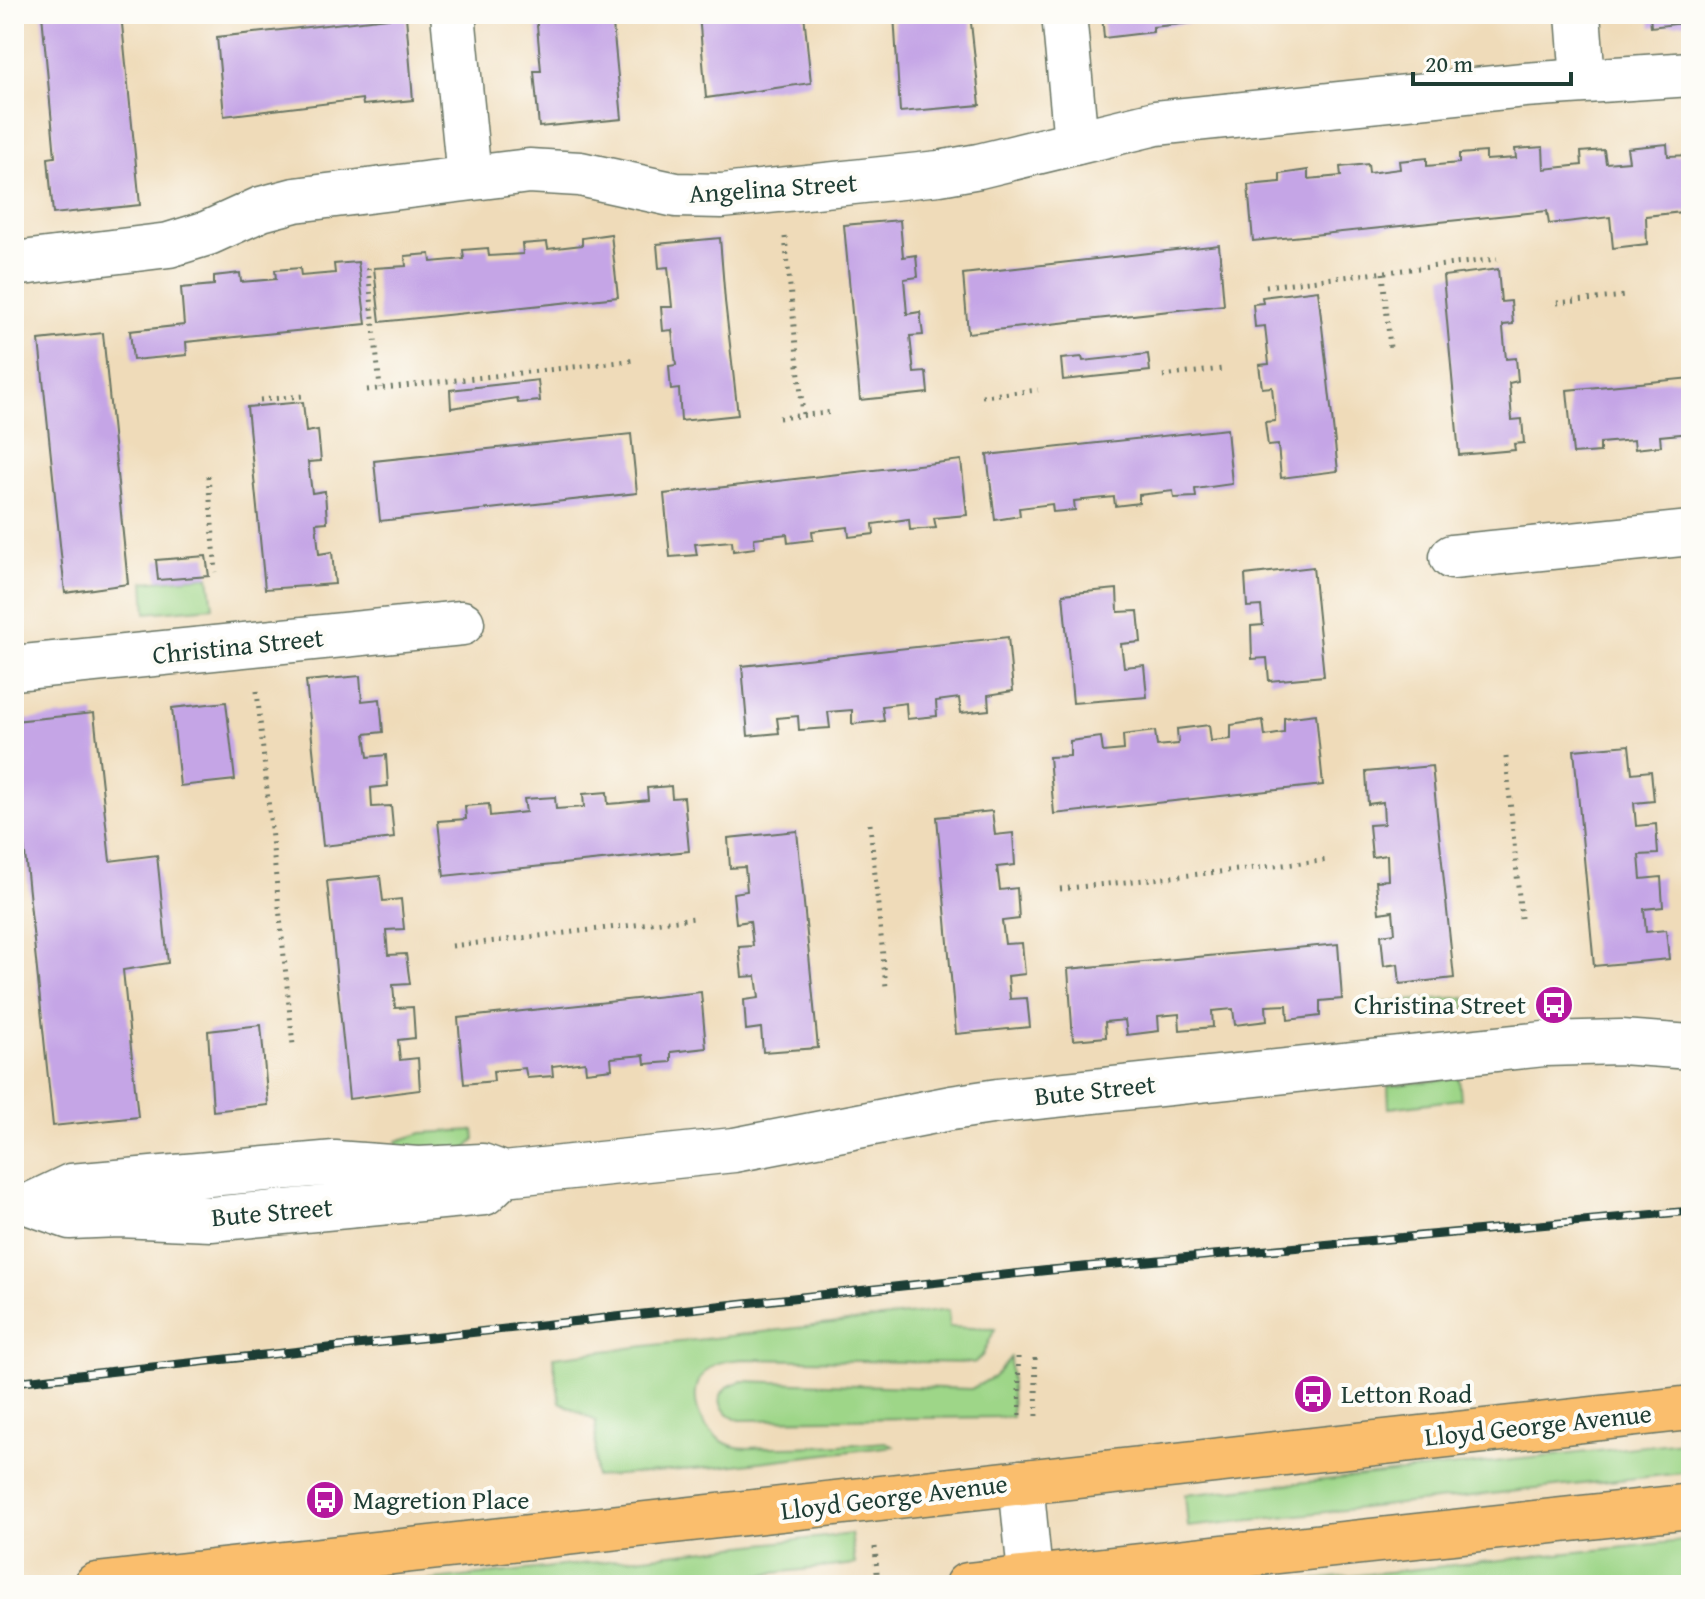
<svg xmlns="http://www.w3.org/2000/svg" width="1705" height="1599" font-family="'Gentium Book Plus',serif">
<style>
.green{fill:#9ed688;stroke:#5e8a5e;stroke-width:2}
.building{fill:#c5a5e6}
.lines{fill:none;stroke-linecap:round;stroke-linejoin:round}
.minor-casing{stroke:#687463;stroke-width:47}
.primary-casing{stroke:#687463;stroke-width:47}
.path{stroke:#687463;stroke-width:5;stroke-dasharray:2 6;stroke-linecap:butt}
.minor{stroke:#fff;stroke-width:44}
.primary{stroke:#fabe6d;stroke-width:44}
.rail-casing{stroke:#1f3d34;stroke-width:9}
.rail{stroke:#fdfcf7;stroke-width:6;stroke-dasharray:18;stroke-linecap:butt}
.labels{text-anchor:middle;stroke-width:8;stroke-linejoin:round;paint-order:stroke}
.street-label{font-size:26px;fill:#1f3d34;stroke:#fdfcf7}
.poi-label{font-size:26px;fill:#1f3d34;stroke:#fdfcf7;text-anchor:start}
</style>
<rect width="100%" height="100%" fill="#fdfcf7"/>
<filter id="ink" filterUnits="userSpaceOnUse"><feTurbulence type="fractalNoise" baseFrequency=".0125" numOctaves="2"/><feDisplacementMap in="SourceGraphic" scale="16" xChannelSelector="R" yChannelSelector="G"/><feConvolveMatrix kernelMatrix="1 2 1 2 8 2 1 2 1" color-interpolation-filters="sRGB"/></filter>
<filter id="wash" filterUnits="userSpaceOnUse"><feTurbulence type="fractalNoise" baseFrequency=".006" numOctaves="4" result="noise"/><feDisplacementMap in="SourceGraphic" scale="32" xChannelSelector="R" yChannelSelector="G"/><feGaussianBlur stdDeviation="1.8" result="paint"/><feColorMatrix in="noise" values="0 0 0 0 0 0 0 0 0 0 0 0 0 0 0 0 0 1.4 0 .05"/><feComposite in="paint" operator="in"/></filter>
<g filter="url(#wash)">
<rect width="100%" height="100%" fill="#efdbb9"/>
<g class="green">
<polygon points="209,576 213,607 146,613 144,582"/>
<polygon points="1465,997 1465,1011 1379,1018 1377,1003"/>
<polygon points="1459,1078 1461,1099 1389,1108 1388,1086"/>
<polygon points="474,1130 475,1139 463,1153 397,1152 397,1141 422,1133"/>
<path d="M 948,1310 L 949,1327 L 995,1329 L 982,1356 L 974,1363 L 744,1359 C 734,1360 722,1360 714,1365 C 678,1387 701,1436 733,1446 C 744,1450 758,1447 770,1447 C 809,1447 847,1445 886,1442 L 893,1446 L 718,1467 L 595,1477 L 596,1421 L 560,1402 L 553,1357 Z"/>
<path d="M 1010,1358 L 1012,1417 L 740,1420 C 714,1409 713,1389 742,1381 L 971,1389 L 994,1377 Z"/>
<polygon points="1691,1441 1691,1472 1188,1527 1185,1495"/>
<polygon points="851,1534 855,1564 666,1585 391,1585"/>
<polygon points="1691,1540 1691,1585 1265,1585"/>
</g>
<g id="blocks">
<g class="building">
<polygon points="42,14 121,14 140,205 53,214 48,158 55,157"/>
<polygon points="536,14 612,14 622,119 539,127 534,71 541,71"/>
<polygon points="699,14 804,14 811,83 706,98"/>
<polygon points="894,14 970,14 980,105 900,112"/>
<polygon points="1102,14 1291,14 1292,20 1239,25 1238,18 1153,27 1153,32 1104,38"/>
<polygon points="1650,14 1691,14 1691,22 1651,27"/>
<polygon points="406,16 413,100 363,105 362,99 224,116 217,37"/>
<polygon points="1667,144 1668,156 1691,155 1691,211 1646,216 1647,244 1613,248 1610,217 1549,224 1547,211 1253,241 1248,185 1280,182 1280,174 1308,170 1308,179 1341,176 1340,167 1368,164 1369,173 1400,169 1399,161 1427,158 1427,166 1459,163 1459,154 1486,152 1486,160 1516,158 1515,149 1543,147 1544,169 1582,165 1581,152 1604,150 1606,163 1629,161 1627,148"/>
<polygon points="900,220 903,257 916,255 918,277 904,279 907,314 920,312 923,335 910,336 914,373 926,372 928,393 860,400 844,225"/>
<polygon points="611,234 618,297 380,322 374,268 406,266 405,256 430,254 431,262 464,259 463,250 488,248 489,256 523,254 522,244 547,242 548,249 582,245 582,238"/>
<polygon points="720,238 725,301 738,415 681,421 679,389 671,390 669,366 676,365 672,330 663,331 661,307 672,307 668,267 659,268 657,244"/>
<polygon points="1219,245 1224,305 968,333 963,274"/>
<polygon points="358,262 366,324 186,342 187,355 133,360 130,331 184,325 181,288 214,285 214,276 240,273 241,282 276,279 275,270 300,268 301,276 335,273 334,264"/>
<polygon points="1498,269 1501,302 1511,301 1513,324 1503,325 1503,328 1506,359 1516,358 1518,381 1509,383 1512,420 1522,419 1524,443 1514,444 1515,450 1459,455 1443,276"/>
<polygon points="1318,290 1338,471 1281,478 1278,445 1268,446 1265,422 1275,421 1275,418 1272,387 1262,388 1259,365 1269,364 1265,326 1255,327 1253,304 1263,303 1262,297"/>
<polygon points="103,333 128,584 65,593 39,340"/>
<polygon points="1148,354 1150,371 1063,380 1061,359 1082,357 1083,361"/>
<polygon points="1691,378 1691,433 1660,436 1661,446 1635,449 1634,440 1600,443 1600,452 1573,454 1567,390"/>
<polygon points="538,380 540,401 518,403 517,398 451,408 450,390"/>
<polygon points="303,402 306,432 318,430 321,461 308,462 312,493 325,491 327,522 316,523 319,554 332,552 335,584 265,589 247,407"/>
<polygon points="1227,429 1232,484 1195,489 1196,497 1174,498 1173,491 1139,495 1139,503 1115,506 1114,497 1074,501 1075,510 1053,512 1052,504 1019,508 1020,516 995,520 987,455"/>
<polygon points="631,434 637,493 380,521 374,461"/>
<polygon points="961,460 967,515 934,518 936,528 910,530 909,519 873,524 874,534 849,537 848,527 812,531 813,540 788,543 787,534 754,538 755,548 733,551 732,541 695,544 697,555 670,557 664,494"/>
<polygon points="206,556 209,576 158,580 156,560"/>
<polygon points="1313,567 1324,676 1269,681 1267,658 1252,659 1251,626 1263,625 1261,606 1247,607 1245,575"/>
<polygon points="1117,589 1118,612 1138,611 1141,642 1121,644 1124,667 1144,665 1147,697 1073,703 1063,594"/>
<polygon points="1008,637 1013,691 988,695 989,710 961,713 959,698 936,701 937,716 907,719 906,703 882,706 884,721 852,724 852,710 828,712 830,728 799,730 798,716 777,718 779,733 748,736 742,666"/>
<polygon points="360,676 362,701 380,699 383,732 365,734 368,757 386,755 388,786 371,788 372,807 391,806 394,838 323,846 306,681"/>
<polygon points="226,702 235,780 180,786 172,708"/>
<polygon points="94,713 110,861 157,855 168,963 123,970 138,1117 53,1126 14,747 14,721"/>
<polygon points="1316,714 1323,785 1054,814 1049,757 1070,756 1070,741 1101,737 1103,752 1124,750 1123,735 1155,731 1157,746 1178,744 1177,729 1209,725 1211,741 1231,739 1231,725 1263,720 1265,736 1284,733 1284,718"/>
<polygon points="1629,745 1632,773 1651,771 1654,801 1634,803 1636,826 1656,824 1658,854 1639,855 1641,879 1661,877 1663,907 1644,909 1646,932 1666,930 1669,959 1594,966 1574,750"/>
<polygon points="1432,766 1454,978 1400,984 1398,964 1384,966 1381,935 1395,933 1393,911 1379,913 1376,881 1388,880 1387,855 1372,857 1369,825 1384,824 1383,802 1368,804 1366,772"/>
<polygon points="671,786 672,798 684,797 689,851 444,876 438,821 466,819 465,806 489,804 490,816 526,812 524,799 555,797 556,809 584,807 583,794 607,792 608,804 621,803 648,800 647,788"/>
<polygon points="992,811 995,835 1013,833 1015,865 997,867 1000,890 1017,888 1019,919 1002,921 1005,944 1022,943 1025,974 1008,976 1010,999 1027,998 1030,1027 956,1034 937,817"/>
<polygon points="797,831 818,1048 763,1052 761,1028 746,1030 744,1000 759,998 756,976 742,977 739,947 753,946 750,921 736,923 733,893 747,891 745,867 730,868 728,838"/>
<polygon points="380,876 383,901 401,899 404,929 386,930 388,955 406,954 410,984 393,985 395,1008 413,1007 415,1038 398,1040 400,1060 418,1058 420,1090 349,1099 327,881"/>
<polygon points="1338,944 1342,999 1320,1001 1320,1016 1288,1020 1287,1005 1266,1006 1267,1021 1235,1025 1233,1009 1212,1011 1213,1027 1180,1030 1179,1014 1158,1016 1159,1031 1127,1035 1125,1020 1105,1022 1106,1037 1073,1040 1068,969"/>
<polygon points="701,992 706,1048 671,1052 671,1062 645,1064 644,1055 611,1058 612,1069 586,1072 585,1062 552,1066 553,1076 527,1078 525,1068 493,1071 494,1081 464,1084 458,1018"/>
<polygon points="261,1025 268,1105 213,1111 208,1031"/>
</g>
</g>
</g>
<g filter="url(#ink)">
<use href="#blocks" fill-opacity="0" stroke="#687463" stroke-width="2"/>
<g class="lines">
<defs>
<g id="minor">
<polyline points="453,14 469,178"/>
<polyline points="1064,14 1076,142"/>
<polyline points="1578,14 1583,80"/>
<polyline points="14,264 169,245 208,233 261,209 295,200 529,171 580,174 676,195 722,196 939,173 979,166 1156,123 1524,85 1691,74"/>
<polyline points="1452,557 1691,533"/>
<polyline points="14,668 462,623"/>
<polyline points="504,1174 484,1193 211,1219 119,1215 70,1217 33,1204 71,1186 335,1163 418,1169 482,1166 504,1174 734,1150 951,1108 998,1101 1544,1044 1621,1042 1691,1047"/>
<polyline points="1021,1482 1031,1585"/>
</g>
<g id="primary">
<polyline points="96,1585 1691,1408"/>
<polyline points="967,1585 1691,1506"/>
</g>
</defs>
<use href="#minor" class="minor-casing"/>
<use href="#primary" class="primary-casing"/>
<g class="path">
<polyline points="785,237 803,415"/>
<polyline points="368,268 380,388"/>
<polyline points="1383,273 1390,348"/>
<polyline points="1266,286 1497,259"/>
<polyline points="1557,303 1625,296"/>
<polyline points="1163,376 1222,369"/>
<polyline points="367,390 637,360"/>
<polyline points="982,396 1038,390"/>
<polyline points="260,400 302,396"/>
<polyline points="779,418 834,412"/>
<polyline points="208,476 216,572"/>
<polyline points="257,691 293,1045"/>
<polyline points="1506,757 1521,918"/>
<polyline points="870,824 886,987"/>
<polyline points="1060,889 1330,860"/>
<polyline points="452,946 695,918"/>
<polyline points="1018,1357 1020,1417"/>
<polyline points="1035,1358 1037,1417"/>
<polyline points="875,1547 878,1585"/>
</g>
<use href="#minor" class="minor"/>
<use href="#primary" class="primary"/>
<defs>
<polyline id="rail" points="14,1382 1051,1270 1691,1211"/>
</defs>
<use href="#rail" class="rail-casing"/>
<use href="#rail" class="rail"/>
</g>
</g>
<defs>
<symbol id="bus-disc" viewBox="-11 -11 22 22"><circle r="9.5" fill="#b5179e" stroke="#fdfcf7"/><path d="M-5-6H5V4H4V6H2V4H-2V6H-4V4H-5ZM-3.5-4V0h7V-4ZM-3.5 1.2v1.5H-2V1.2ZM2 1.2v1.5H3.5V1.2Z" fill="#fff"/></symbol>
</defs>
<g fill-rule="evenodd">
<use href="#bus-disc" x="1532" y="983" width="44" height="44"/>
<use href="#bus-disc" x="1291" y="1372" width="44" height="44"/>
<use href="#bus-disc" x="303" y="1478" width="44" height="44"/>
</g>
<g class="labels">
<g class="street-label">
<text transform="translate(773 188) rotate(-4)" y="9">Angelina Street</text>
<text transform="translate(238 646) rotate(-6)" y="9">Christina Street</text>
<text transform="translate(1095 1090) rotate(-6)" y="9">Bute Street</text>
<text transform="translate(272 1212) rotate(-5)" y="9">Bute Street</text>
<text transform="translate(1538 1425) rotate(-6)" y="9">Lloyd George Avenue</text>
<text transform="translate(894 1497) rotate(-7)" y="9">Lloyd George Avenue</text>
</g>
<g class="poi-label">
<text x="1526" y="1014" text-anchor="end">Christina Street</text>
<text x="1341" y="1403">Letton Road</text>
<text x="353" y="1509">Magretion Place</text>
</g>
</g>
<rect width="1705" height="1599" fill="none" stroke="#fdfcf7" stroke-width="48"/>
<path d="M1413 72v12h158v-12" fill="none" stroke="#1f3d34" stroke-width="4"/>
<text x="1425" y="72" font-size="24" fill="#1f3d34" stroke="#fdfcf7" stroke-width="6" paint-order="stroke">20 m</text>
</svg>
